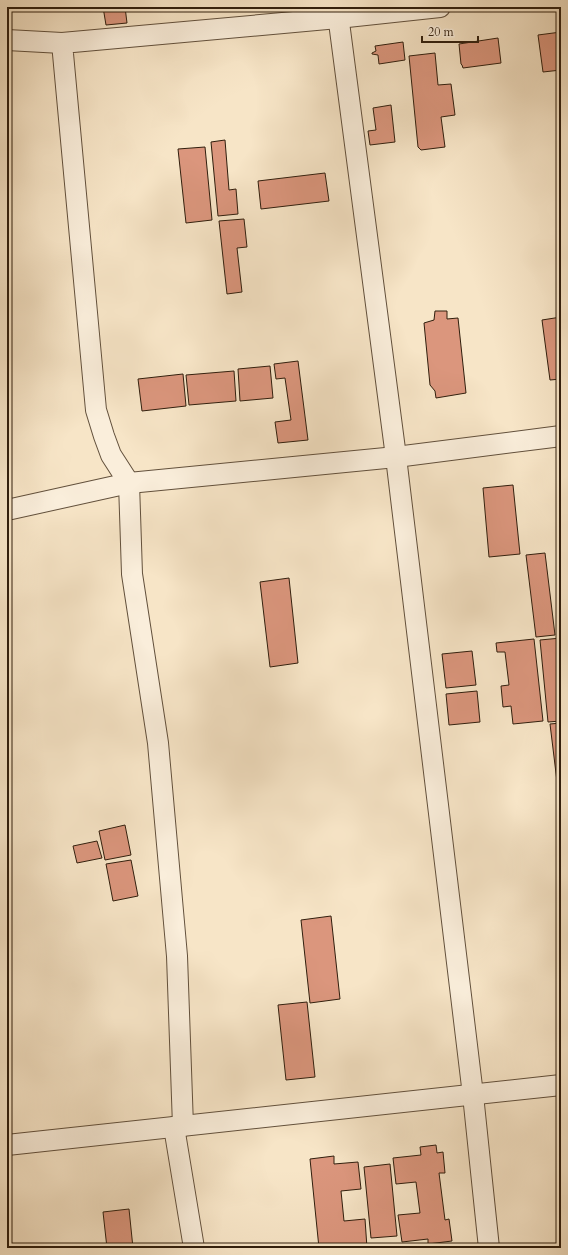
<svg xmlns="http://www.w3.org/2000/svg" width="568" height="1255" font-family="Cardo,serif">
<style>
.building{fill:#db967d;stroke:#301e0d}
.lines{fill:none;stroke-linecap:round;stroke-linejoin:round}
.street-casing{stroke:#62503c;stroke-width:22}
.street{stroke:#faeedb;stroke-width:20}
</style>
<rect width="100%" height="100%" fill="#f7e5c7"/>
<filter id="stains"><feTurbulence type="fractalNoise" baseFrequency=".005" numOctaves="4"/><feColorMatrix values="0 0 0 0 .2 0 0 0 0 .09 0 0 0 0 .02 0 0 0 .5 -.17"/></filter>
<radialGradient id="worn" r=".72"><stop offset=".6" stop-color="#630" stop-opacity="0"/><stop offset="1" stop-color="#630" stop-opacity=".3"/></radialGradient>
<g class="building">
<polygon points="103,7 125,7 127,23 106,25"/>
<polygon points="561,32 561,70 543,72 538,35"/>
<polygon points="498,38 501,63 463,68 462,65 461,64 459,44"/>
<polygon points="403,42 405,60 379,64 378,55 372,54 372,53 376,51 375,46"/>
<polygon points="435,53 438,85 451,84 455,115 441,117 445,147 421,150 418,147 409,56"/>
<polygon points="391,105 395,142 370,145 368,131 376,130 373,108"/>
<polygon points="225,140 229,190 236,189 238,214 218,216 211,142"/>
<polygon points="205,147 212,220 186,223 178,149"/>
<polygon points="325,173 329,201 261,209 258,181"/>
<polygon points="244,219 247,247 237,248 242,292 227,294 219,221"/>
<polygon points="435,311 447,311 447,319 458,318 466,393 436,398 435,391 430,385 424,323 434,320"/>
<polygon points="561,317 561,379 550,380 542,320"/>
<polygon points="298,361 308,440 278,443 275,422 291,420 285,378 276,379 274,364"/>
<polygon points="270,366 273,398 240,401 238,369"/>
<polygon points="234,371 236,401 189,405 186,375"/>
<polygon points="183,374 186,406 142,411 138,379"/>
<polygon points="513,485 520,554 489,557 483,488"/>
<polygon points="545,553 555,635 536,637 526,555"/>
<polygon points="289,578 298,663 270,667 260,582"/>
<polygon points="561,638 561,721 548,722 540,640"/>
<polygon points="534,639 543,721 513,724 511,706 503,707 501,686 509,685 505,652 497,652 496,643"/>
<polygon points="472,651 476,685 446,688 442,654"/>
<polygon points="477,691 480,722 449,725 446,694"/>
<polygon points="561,723 561,806 560,806 550,724"/>
<polygon points="125,825 131,855 105,860 99,831"/>
<polygon points="97,841 102,858 77,863 73,846"/>
<polygon points="131,860 138,896 113,901 106,864"/>
<polygon points="331,916 340,999 310,1003 301,920"/>
<polygon points="307,1002 315,1077 286,1080 278,1005"/>
<polygon points="436,1145 437,1153 443,1152 445,1173 439,1173 445,1220 449,1219 452,1241 428,1244 428,1239 402,1242 398,1215 420,1213 416,1182 396,1184 393,1158 421,1155 420,1147"/>
<polygon points="334,1156 334,1164 358,1162 361,1189 341,1191 344,1221 365,1219 367,1248 319,1248 310,1159"/>
<polygon points="390,1164 397,1236 371,1238 364,1167"/>
<polygon points="129,1209 133,1248 107,1248 103,1212"/>
</g>
<g class="lines">
<defs>
<g id="street">
<polyline points="337,7 396,457 473,1095 489,1248"/>
<polyline points="7,40 62,43"/>
<polyline points="7,510 129,483 396,457 561,436"/>
<polyline points="183,1126 177,956 158,743 132,574 129,483 111,455 104,436 96,410 62,43 338,18 440,7"/>
<polyline points="174,1127 194,1248"/>
<polyline points="7,1145 561,1085"/>
</g>
</defs>
<use href="#street" class="street-casing"/>
<use href="#street" class="street"/>
</g>
<rect width="568" height="1255" fill="none" stroke="#f7e5c7" stroke-width="24"/>
<rect x="8" y="8" width="552" height="1239" fill="none" stroke="#301e0d" stroke-width="2"/>
<rect x="12" y="12" width="544" height="1231" fill="none" stroke="#301e0d"/>
<path d="M422 36v6h56v-6" fill="none" stroke="#301e0d" stroke-width="2"/>
<text x="428" y="36" font-size="12" fill="#301e0d" stroke="#faeedb" stroke-width="3" paint-order="stroke">20 m</text>
<rect width="100%" height="100%" filter="url(#stains)"/>
<rect width="100%" height="100%" fill="url(#worn)"/>
</svg>
